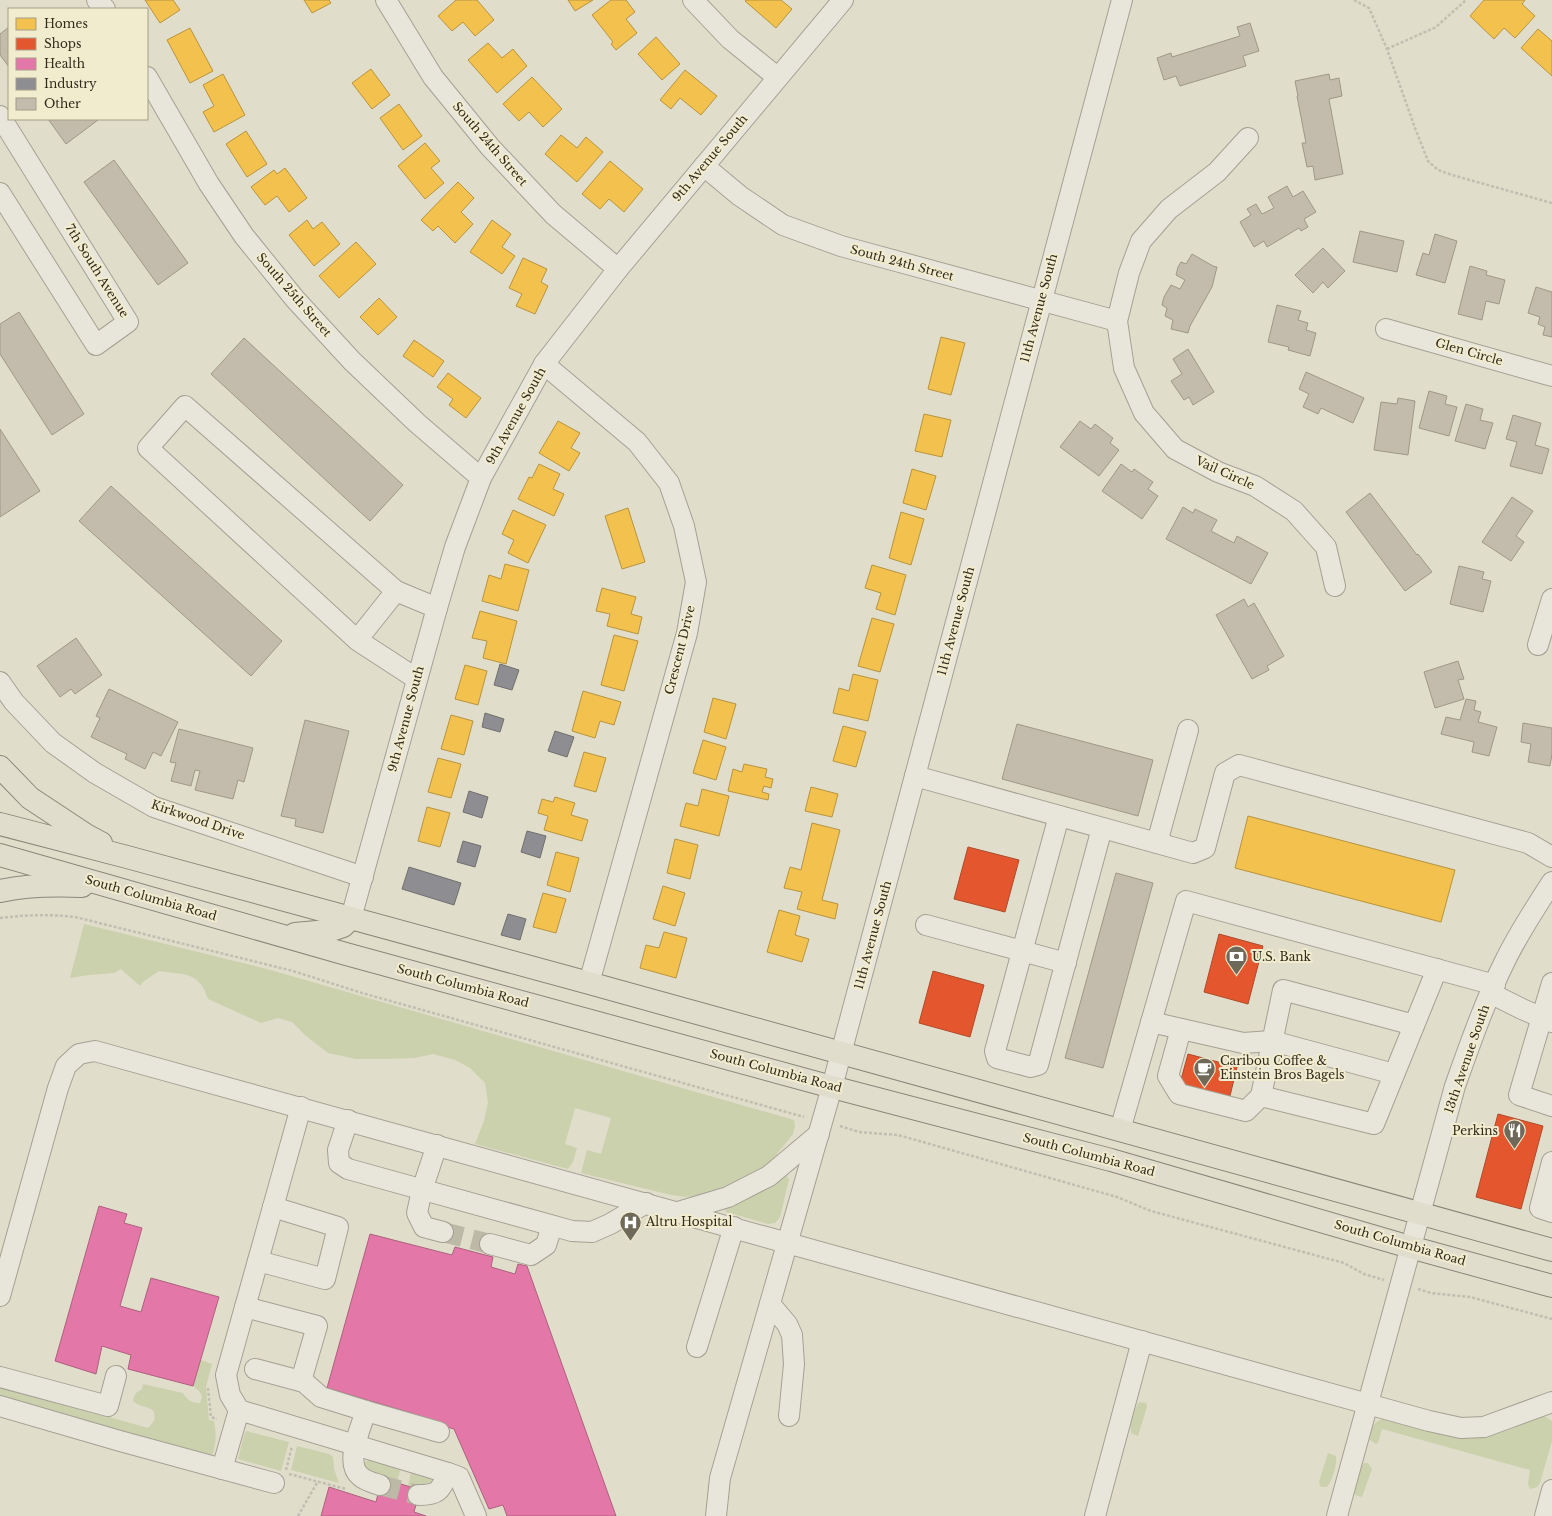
<svg xmlns="http://www.w3.org/2000/svg" width="1552" height="1516" font-family="'Libre Baskerville',serif">
<style>
.green{fill:#cbd1ad}
.homes{fill:#f2c14e;stroke:#b8943f}
.shops{fill:#e4572e;stroke:#af4a29}
.health{fill:#e377a8;stroke:#ae607e}
.industry{fill:#8d8d92;stroke:#726f6f}
.building{fill:#c3bbab;stroke:#9f988a}
.lines{fill:none;stroke-linecap:round;stroke-linejoin:round}
.minor-tunnel{stroke:#bdb9a7;stroke-width:20;stroke-dasharray:20 10;stroke-linecap:butt}
.minor-casing{stroke:#a5a093;stroke-width:22}
.major-casing{stroke:#8a877a;stroke-width:24}
.path{stroke:#c1beb2;stroke-width:2.5;stroke-dasharray:3 2;stroke-linecap:butt}
.minor{stroke:#e8e6da;stroke-width:20}
.major{stroke:#e0ddcd;stroke-width:22}
.labels{text-anchor:middle;stroke-width:4;stroke-linejoin:round;paint-order:stroke}
.street-label{font-size:12px;fill:#322a1d;stroke:#f2eccf}
.poi-label{font-size:12px;fill:#322a1d;stroke:#f2eccf;text-anchor:start}
</style>
<rect width="100%" height="100%" fill="#e0ddca"/>
<g class="green">
<path d="M 84,924 L 267,969 L 794,1120 L 795,1126 L 793,1134 L 769,1164 L 759,1172 L 730,1188 L 701,1195 L 687,1197 L 671,1195 L 581,1173 L 587,1150 L 601,1154 L 611,1118 L 575,1108 L 565,1144 L 577,1148 L 573,1162 L 568,1169 L 475,1144 L 484,1121 L 488,1103 L 485,1083 L 470,1068 L 455,1060 L 433,1054 L 414,1058 L 385,1059 L 356,1059 L 328,1053 L 306,1036 L 292,1022 L 278,1018 L 261,1023 L 208,999 C 199,971 185,975 159,971 L 143,982 L 140,986 L 121,969 L 114,973 L 89,975 L 70,978 Z"/>
<polygon points="785,1174 789,1179 780,1217 775,1223 768,1224 726,1212 725,1210 727,1207 746,1200"/>
<path d="M 201,1360 L 212,1364 L 206,1387 L 209,1420 L 214,1421 C 216,1433 217,1443 212,1455 L 206,1457 L 0,1397 L 0,1386 L 148,1428 C 155,1422 156,1418 153,1410 C 146,1406 138,1406 133,1401 C 134,1395 136,1392 142,1389 L 143,1384 L 183,1393 C 187,1400 192,1403 200,1403 L 202,1397 L 200,1392 L 193,1386 Z"/>
<path d="M 1139,1402 L 1146,1403 L 1147,1407 L 1138,1436 L 1131,1433 C 1129,1424 1134,1410 1139,1402 Z"/>
<path d="M 1539,1415 L 1546,1417 L 1552,1421 L 1552,1441 L 1540,1483 L 1537,1487 L 1530,1489 L 1528,1484 L 1530,1470 L 1382,1429 L 1378,1443 L 1376,1444 L 1370,1440 C 1369,1429 1372,1424 1382,1419 C 1417,1428 1452,1440 1488,1435 C 1506,1433 1523,1423 1539,1415 Z"/>
<polygon points="246,1431 289,1442 281,1471 238,1459 244,1435"/>
<polygon points="297,1446 329,1454 333,1457 334,1469 339,1483 291,1470"/>
<path d="M 1328,1453 L 1336,1456 C 1337,1465 1333,1479 1327,1487 L 1323,1487 L 1320,1486 L 1319,1482 Z"/>
<polygon points="371,1459 401,1468 397,1482 382,1478 362,1468 364,1462"/>
<path d="M 1364,1463 L 1368,1463 L 1372,1469 L 1362,1497 L 1355,1495 C 1354,1485 1358,1471 1364,1463 Z"/>
<polygon points="411,1472 431,1477 434,1481 434,1486 420,1490 408,1486"/>
</g>
<g class="homes">
<polygon points="145,0 173,0 180,10 160,23"/>
<polygon points="304,0 329,0 331,3 312,13"/>
<polygon points="456,0 477,0 494,20 475,36 463,22 452,31 438,16"/>
<polygon points="568,0 593,0 575,11"/>
<polygon points="611,0 626,0 635,12 626,19 637,33 616,50 611,44 613,42 592,15"/>
<polygon points="746,0 781,0 792,9 776,28 745,1"/>
<polygon points="1484,0 1525,0 1522,4 1535,16 1515,38 1504,28 1494,39 1470,16"/>
<polygon points="190,28 213,71 190,83 167,40"/>
<polygon points="1538,29 1552,41 1552,76 1521,48"/>
<polygon points="656,37 680,64 662,80 638,54"/>
<polygon points="488,43 502,58 513,49 527,66 497,93 468,60"/>
<polygon points="371,69 390,95 372,109 352,83"/>
<polygon points="685,70 717,96 701,115 680,98 671,109 660,100"/>
<polygon points="223,74 245,115 214,132 203,112 214,106 203,85"/>
<polygon points="532,77 562,109 543,127 529,112 519,121 503,104"/>
<polygon points="399,104 422,136 403,150 380,118"/>
<polygon points="246,131 267,164 247,177 226,144"/>
<polygon points="561,135 577,148 586,137 603,152 577,182 545,154"/>
<polygon points="425,143 440,161 431,168 444,183 425,199 398,166"/>
<polygon points="610,161 643,189 624,212 609,199 600,209 582,194"/>
<polygon points="285,168 307,198 289,212 277,196 265,205 251,187 274,170 277,174"/>
<polygon points="458,182 474,198 461,212 473,224 455,243 438,226 433,231 421,220"/>
<polygon points="307,220 313,229 322,222 340,244 314,266 289,235"/>
<polygon points="492,220 511,234 502,247 515,256 502,274 470,252"/>
<polygon points="356,242 376,264 339,298 319,276"/>
<polygon points="523,258 547,269 541,282 548,286 535,314 516,306 522,294 509,288"/>
<polygon points="379,298 397,317 378,335 360,317"/>
<polygon points="941,337 965,343 951,395 928,389"/>
<polygon points="414,340 444,361 433,377 403,356"/>
<polygon points="448,373 481,398 466,418 449,405 453,399 437,387"/>
<polygon points="924,414 951,420 942,457 915,451"/>
<polygon points="558,421 580,433 571,448 580,453 569,471 539,453"/>
<polygon points="539,464 560,474 553,489 564,494 554,516 518,499 529,477 532,478"/>
<polygon points="912,469 936,476 926,510 903,503"/>
<polygon points="628,508 645,562 622,569 605,516"/>
<polygon points="513,510 546,525 528,563 508,553 514,540 502,534"/>
<polygon points="901,512 924,519 911,565 889,558"/>
<polygon points="505,564 529,570 518,611 482,601 489,575 501,579"/>
<polygon points="872,565 906,575 895,615 876,609 881,593 865,588"/>
<polygon points="602,588 636,597 631,614 642,617 638,634 607,626 610,614 596,611"/>
<polygon points="480,611 517,621 506,664 483,658 487,641 472,638"/>
<polygon points="872,618 894,624 880,672 858,666"/>
<polygon points="614,635 638,641 624,691 601,685"/>
<polygon points="465,665 487,671 478,705 455,699"/>
<polygon points="853,674 878,680 868,721 833,713 839,688 849,691"/>
<polygon points="583,691 621,702 614,725 600,721 595,738 572,731"/>
<polygon points="713,698 736,704 726,739 704,732"/>
<polygon points="451,715 473,721 464,755 441,749"/>
<polygon points="843,726 866,732 856,767 833,761"/>
<polygon points="703,740 726,747 716,780 693,773"/>
<polygon points="584,752 606,758 596,792 574,786"/>
<polygon points="438,758 461,764 451,798 428,792"/>
<polygon points="744,764 767,769 765,777 773,779 771,788 764,786 762,792 769,794 768,800 728,791 733,769 742,772"/>
<polygon points="811,787 838,794 832,817 805,811"/>
<polygon points="702,789 729,796 719,836 680,826 686,803 698,806"/>
<polygon points="555,797 575,803 571,815 588,820 582,841 544,830 548,816 538,813 542,799 553,802"/>
<polygon points="427,807 450,813 440,847 418,841"/>
<polygon points="1248,816 1455,870 1441,922 1235,868"/>
<polygon points="812,823 840,830 822,900 838,904 835,919 797,909 802,892 784,888 790,867 801,870"/>
<polygon points="675,839 698,845 690,879 667,873"/>
<polygon points="556,852 579,858 570,892 547,885"/>
<polygon points="663,886 685,893 675,926 653,919"/>
<polygon points="543,893 566,899 556,933 533,927"/>
<polygon points="779,910 800,916 795,935 809,939 802,962 767,952"/>
<polygon points="664,932 687,938 676,978 640,968 646,945 659,948"/>
</g>
<g class="shops">
<polygon points="968,847 1019,860 1005,912 954,899"/>
<polygon points="1219,934 1263,946 1248,1004 1204,992"/>
<polygon points="933,971 984,985 970,1037 919,1023"/>
<polygon points="1188,1054 1237,1067 1229,1100 1179,1087"/>
<polygon points="1498,1114 1543,1126 1521,1209 1476,1197"/>
</g>
<g class="health">
<polygon points="99,1206 127,1214 124,1223 142,1228 120,1306 141,1312 151,1278 219,1297 193,1386 128,1369 131,1355 102,1346 96,1374 55,1361"/>
<polygon points="370,1234 452,1255 455,1247 493,1257 491,1267 515,1274 518,1264 527,1266 616,1516 507,1516 503,1505 489,1509 454,1429 429,1422 411,1413 327,1388"/>
<polygon points="382,1478 420,1490 414,1512 426,1516 321,1516 329,1487 376,1502"/>
</g>
<g class="industry">
<polygon points="500,664 519,670 512,690 494,685"/>
<polygon points="485,713 504,719 500,732 482,727"/>
<polygon points="555,731 574,737 567,757 548,751"/>
<polygon points="469,791 488,797 482,818 463,812"/>
<polygon points="527,831 546,836 540,858 521,852"/>
<polygon points="463,841 481,846 475,867 457,862"/>
<polygon points="409,867 461,883 454,905 402,889"/>
<polygon points="508,914 526,919 520,940 501,935"/>
</g>
<g class="building">
<polygon points="1250,23 1259,51 1243,56 1246,66 1180,86 1176,76 1164,80 1157,58 1171,53 1172,57 1240,36 1237,27"/>
<polygon points="9,27 9,67 0,55 0,34"/>
<polygon points="1329,74 1330,80 1339,78 1342,96 1329,99 1343,174 1315,180 1313,166 1307,167 1302,143 1306,143 1297,96 1298,96 1295,81"/>
<polygon points="48,119 97,119 98,120 66,144"/>
<polygon points="114,160 188,263 158,285 84,182"/>
<polygon points="1287,186 1293,197 1303,191 1316,212 1304,219 1308,227 1301,231 1299,228 1267,247 1264,241 1254,247 1240,222 1251,215 1247,209 1256,204 1262,214 1274,208 1268,197"/>
<polygon points="1360,231 1404,241 1397,272 1353,262"/>
<polygon points="1435,234 1457,241 1445,283 1416,275 1423,253 1429,255"/>
<polygon points="1323,248 1345,271 1328,288 1323,282 1313,293 1295,275"/>
<polygon points="1192,254 1213,266 1217,267 1212,287 1190,326 1188,333 1171,329 1173,320 1165,316 1167,308 1162,305 1164,297 1171,285 1180,289 1185,280 1176,275 1178,267 1181,262 1186,264"/>
<polygon points="1470,266 1487,271 1486,275 1505,280 1499,304 1486,301 1482,320 1458,314"/>
<polygon points="1536,287 1552,292 1552,337 1543,335 1545,327 1538,324 1540,317 1528,313"/>
<polygon points="1277,305 1301,311 1298,320 1308,323 1306,330 1316,333 1310,356 1288,350 1289,347 1268,342"/>
<polygon points="19,312 84,414 52,435 0,354 0,324"/>
<polygon points="244,338 403,485 370,521 211,374"/>
<polygon points="1188,349 1214,392 1193,405 1189,397 1184,400 1171,381 1182,374 1173,359"/>
<polygon points="1306,372 1364,398 1353,423 1321,408 1318,414 1303,407 1309,394 1299,389"/>
<polygon points="1429,391 1447,396 1445,404 1457,407 1449,436 1419,428"/>
<polygon points="1398,398 1415,401 1408,455 1374,450 1381,402 1397,404"/>
<polygon points="1466,404 1483,409 1480,420 1493,423 1485,449 1455,441"/>
<polygon points="1513,415 1541,423 1535,445 1549,449 1542,474 1510,466 1517,442 1506,439"/>
<polygon points="1080,421 1091,429 1095,424 1113,438 1110,443 1119,450 1099,476 1060,447"/>
<polygon points="0,429 40,491 0,517"/>
<polygon points="1121,464 1132,472 1134,469 1153,482 1148,489 1158,496 1142,519 1102,491"/>
<polygon points="111,486 282,641 251,676 79,521"/>
<polygon points="1370,493 1417,555 1418,554 1432,572 1405,591 1346,512"/>
<polygon points="1512,497 1533,511 1516,536 1524,542 1511,561 1482,542"/>
<polygon points="1183,507 1193,513 1195,509 1217,520 1211,531 1234,543 1237,536 1268,553 1251,584 1166,539"/>
<polygon points="1459,566 1484,572 1482,579 1491,581 1483,612 1450,604"/>
<polygon points="1244,599 1248,607 1254,603 1284,656 1267,666 1269,670 1252,679 1216,615"/>
<polygon points="76,638 102,675 75,694 71,689 60,697 37,666"/>
<polygon points="1458,661 1464,679 1458,680 1464,699 1435,708 1424,672"/>
<polygon points="109,689 178,722 161,756 153,752 145,769 125,759 127,754 91,737 100,718 96,716"/>
<polygon points="1466,699 1476,701 1474,710 1481,712 1478,722 1497,727 1489,756 1472,752 1474,742 1441,734 1446,717 1460,720"/>
<polygon points="305,720 349,731 323,833 295,826 296,819 281,816"/>
<polygon points="1523,723 1552,728 1552,754 1550,766 1528,762 1531,744 1521,742"/>
<polygon points="1017,724 1153,760 1138,816 1002,779"/>
<polygon points="179,729 253,748 244,782 238,780 233,799 195,790 200,771 195,770 191,786 171,781 176,763 170,762"/>
<polygon points="1116,873 1153,883 1103,1068 1065,1058"/>
</g>
<g class="lines">
<g class="minor-tunnel">
<polyline points="443,1232 490,1244"/>
<polyline points="380,1485 418,1495"/>
</g>
<defs>
<g id="minor">
<polyline points="97,0 105,9"/>
<polyline points="386,0 433,77 490,147 553,214 618,269"/>
<polyline points="693,0 730,39 777,77"/>
<polyline points="147,77 209,184 244,236 295,299 352,361 417,423 481,478"/>
<polyline points="0,116 128,322 96,345 0,193"/>
<polyline points="1248,138 1217,172 1169,209 1141,241 1129,273 1117,321 1124,368 1144,413 1175,449 1218,472 1255,486 1294,511 1326,547 1335,586"/>
<polyline points="704,166 740,196 783,225 841,246 1117,321"/>
<polyline points="1386,329 1552,376"/>
<polyline points="544,364 637,442 669,483 684,526 696,582 687,633 589,983"/>
<polyline points="396,591 437,608"/>
<polyline points="357,640 396,591 185,406 148,448 357,640 417,679"/>
<polyline points="1538,645 1552,599"/>
<polyline points="0,682 14,702 53,743 95,773 154,807 363,877"/>
<polyline points="915,776 1193,853 1205,848 1225,773 1239,765 1528,843 1552,857"/>
<polyline points="1059,816 995,1051 997,1058 1031,1067 1038,1065 1102,828"/>
<polyline points="1157,843 1188,730"/>
<polyline points="351,918 437,608 455,547 481,478 544,364 618,269 843,0"/>
<polyline points="926,925 1066,963"/>
<polyline points="1552,983 1519,1095 1552,1106"/>
<polyline points="1490,993 1522,1009 1552,1022"/>
<polyline points="1151,1022 1243,1043 1272,1041 1394,1074"/>
<polyline points="1181,1029 1168,1076 1179,1094 1246,1111 1261,1096 1374,1124 1437,969"/>
<polyline points="1261,1096 1283,990 1414,1025"/>
<path d="M 301,1107 L 226,1375 L 230,1395 L 239,1410 L 448,1473 C 440,1491 439,1495 418,1495"/>
<polyline points="348,1120 338,1150 339,1163 348,1169 572,1231 592,1232 610,1224 646,1203"/>
<polyline points="1120,1130 1186,901 1495,985"/>
<polyline points="437,1145 422,1190 417,1213 424,1227 443,1232"/>
<polyline points="1552,1162 1540,1208 1552,1212"/>
<polyline points="678,1212 728,1197 769,1176 819,1134"/>
<polyline points="490,1244 531,1255 546,1245 552,1226"/>
<polyline points="258,1261 325,1279 338,1227 273,1207"/>
<polyline points="0,1296 58,1088 66,1066 79,1054 95,1051 1429,1421 1461,1428 1484,1427 1552,1402"/>
<polyline points="770,1304 787,1324 792,1335 794,1364 789,1416"/>
<polyline points="245,1307 317,1326 301,1381"/>
<polyline points="697,1347 734,1227"/>
<path d="M 255,1369 L 304,1382 L 321,1397 L 366,1411 C 361,1427 344,1463 360,1476 C 365,1481 374,1483 380,1485"/>
<polyline points="0,1377 108,1406 116,1376"/>
<polyline points="0,1406 120,1441 274,1483"/>
<polyline points="366,1411 439,1432"/>
<polyline points="222,1469 239,1410"/>
<polyline points="448,1473 459,1477 476,1516"/>
<polyline points="716,1516 720,1478 832,1087 1122,0"/>
<polyline points="1095,1516 1142,1341"/>
<path d="M 1337,1516 L 1455,1086 C 1470,1044 1485,1001 1505,961 C 1518,934 1535,908 1552,882"/>
<polyline points="1545,1516 1552,1490"/>
</g>
<g id="major">
<polyline points="0,767 30,798 86,835 101,843"/>
<polyline points="0,824 127,857 589,983 1552,1250"/>
<polyline points="0,855 346,954 832,1087 1111,1160 1410,1247 1552,1286"/>
<path d="M 0,891 C 26,885 56,885 82,886"/>
<polyline points="295,934 328,931 343,926 351,918"/>
</g>
</defs>
<use href="#minor" class="minor-casing"/>
<use href="#major" class="major-casing"/>
<g class="path">
<polyline points="1354,0 1369,8 1387,49 1415,128 1428,161 1438,170 1452,175 1552,203"/>
<polyline points="1387,49 1436,27 1466,0"/>
<path d="M 0,918 C 25,915 50,914 75,917 L 293,971 L 362,993 L 804,1117"/>
<polyline points="840,1126 859,1132 898,1135 1117,1197 1151,1211 1344,1263 1364,1274 1384,1280"/>
<polyline points="1418,1289 1431,1293 1470,1297 1552,1319"/>
<polyline points="208,1388 211,1417 217,1419"/>
<polyline points="286,1470 292,1446"/>
<polyline points="289,1474 346,1489"/>
<polyline points="298,1516 318,1481"/>
</g>
<use href="#minor" class="minor"/>
<use href="#major" class="major"/>
</g>
<defs>
<symbol id="bank-pin" viewBox="-11 -11 22 30"><path d="M0 17L-7.5 6A9.5 9.5 0 1 1 7.5 6Z" fill="#6f695a" stroke="#f2eccf"/><path d="M-6-4H6V4H-6ZM0-2.3a2.3 2.3 0 1 0 0 4.6a2.3 2.3 0 1 0 0-4.6Z" fill="#fff"/></symbol>
<symbol id="cafe-pin" viewBox="-11 -11 22 30"><path d="M0 17L-7.5 6A9.5 9.5 0 1 1 7.5 6Z" fill="#6f695a" stroke="#f2eccf"/><path d="M-5.5-4.5H6V0H3Q3 3.5 0 3.5H-2.5Q-5.5 3.5-5.5 0ZM3-3.2v2h1.7v-2ZM-6 4.5H4V6H-6Z" fill="#fff"/></symbol>
<symbol id="restaurant-pin" viewBox="-11 -11 22 30"><path d="M0 17L-7.5 6A9.5 9.5 0 1 1 7.5 6Z" fill="#6f695a" stroke="#f2eccf"/><path d="M-5-6h1v4h1v-4h1v4h1v-4h1v5L-1.5 .5V6h-2V.5L-5-1ZM5-6V6H3V1.5H1.5Q1.5-4 5-6Z" fill="#fff"/></symbol>
<symbol id="hospital-pin" viewBox="-11 -11 22 30"><path d="M0 17L-7.5 6A9.5 9.5 0 1 1 7.5 6Z" fill="#6f695a" stroke="#f2eccf"/><path d="M-5-5h3v3.5h4V-5h3V5h-3V1.5h-4V5h-3Z" fill="#fff"/></symbol>
</defs>
<g fill-rule="evenodd">
<use href="#bank-pin" x="1224" y="944" width="25" height="34"/>
<use href="#cafe-pin" x="1192" y="1056" width="25" height="34"/>
<use href="#restaurant-pin" x="1502" y="1118" width="25" height="34"/>
<use href="#hospital-pin" x="618" y="1210" width="25" height="34"/>
</g>
<g class="labels">
<g class="street-label">
<text transform="translate(490 144) rotate(49)" y="4">South 24th Street</text>
<text transform="translate(710 158) rotate(-50)" y="4">9th Avenue South</text>
<text transform="translate(902 263) rotate(15)" y="4">South 24th Street</text>
<text transform="translate(97 271) rotate(58)" y="4">7th South Avenue</text>
<text transform="translate(294 295) rotate(49)" y="4">South 25th Street</text>
<text transform="translate(1039 308) rotate(-75)" y="4">11th Avenue South</text>
<text transform="translate(1469 352) rotate(16)" y="4">Glen Circle</text>
<text transform="translate(516 416) rotate(-61)" y="4">9th Avenue South</text>
<text transform="translate(1225 473) rotate(24)" y="4">Vail Circle</text>
<text transform="translate(956 621) rotate(-75)" y="4">11th Avenue South</text>
<text transform="translate(680 650) rotate(-76)" y="4">Crescent Drive</text>
<text transform="translate(406 719) rotate(-75)" y="4">9th Avenue South</text>
<text transform="translate(198 820) rotate(19)" y="4">Kirkwood Drive</text>
<text transform="translate(151 898) rotate(16)" y="4">South Columbia Road</text>
<text transform="translate(873 935) rotate(-75)" y="4">11th Avenue South</text>
<text transform="translate(463 986) rotate(15)" y="4">South Columbia Road</text>
<text transform="translate(1467 1059) rotate(-71)" y="4">13th Avenue South</text>
<text transform="translate(776 1071) rotate(15)" y="4">South Columbia Road</text>
<text transform="translate(1089 1155) rotate(15)" y="4">South Columbia Road</text>
<text transform="translate(1400 1243) rotate(16)" y="4">South Columbia Road</text>
</g>
<g class="poi-label">
<text x="1252" y="961">U.S. Bank</text>
<text x="1220" y="1065">Caribou Coffee &amp;<tspan x="1220" dy="14">Einstein Bros Bagels</tspan></text>
<text x="1498" y="1135" text-anchor="end">Perkins</text>
<text x="646" y="1226">Altru Hospital</text>
</g>
</g>
<rect x="8" y="8" width="140" height="112" fill="#f2eccf" stroke="#a59e88"/>
<rect x="16" y="18" width="20" height="12" fill="#f2c14e" stroke="#a59e88"/>
<text x="44" y="28" font-size="12" fill="#322a1d">Homes</text>
<rect x="16" y="38" width="20" height="12" fill="#e4572e" stroke="#a59e88"/>
<text x="44" y="48" font-size="12" fill="#322a1d">Shops</text>
<rect x="16" y="58" width="20" height="12" fill="#e377a8" stroke="#a59e88"/>
<text x="44" y="68" font-size="12" fill="#322a1d">Health</text>
<rect x="16" y="78" width="20" height="12" fill="#8d8d92" stroke="#a59e88"/>
<text x="44" y="88" font-size="12" fill="#322a1d">Industry</text>
<rect x="16" y="98" width="20" height="12" fill="#c3bbab" stroke="#a59e88"/>
<text x="44" y="108" font-size="12" fill="#322a1d">Other</text>
</svg>
